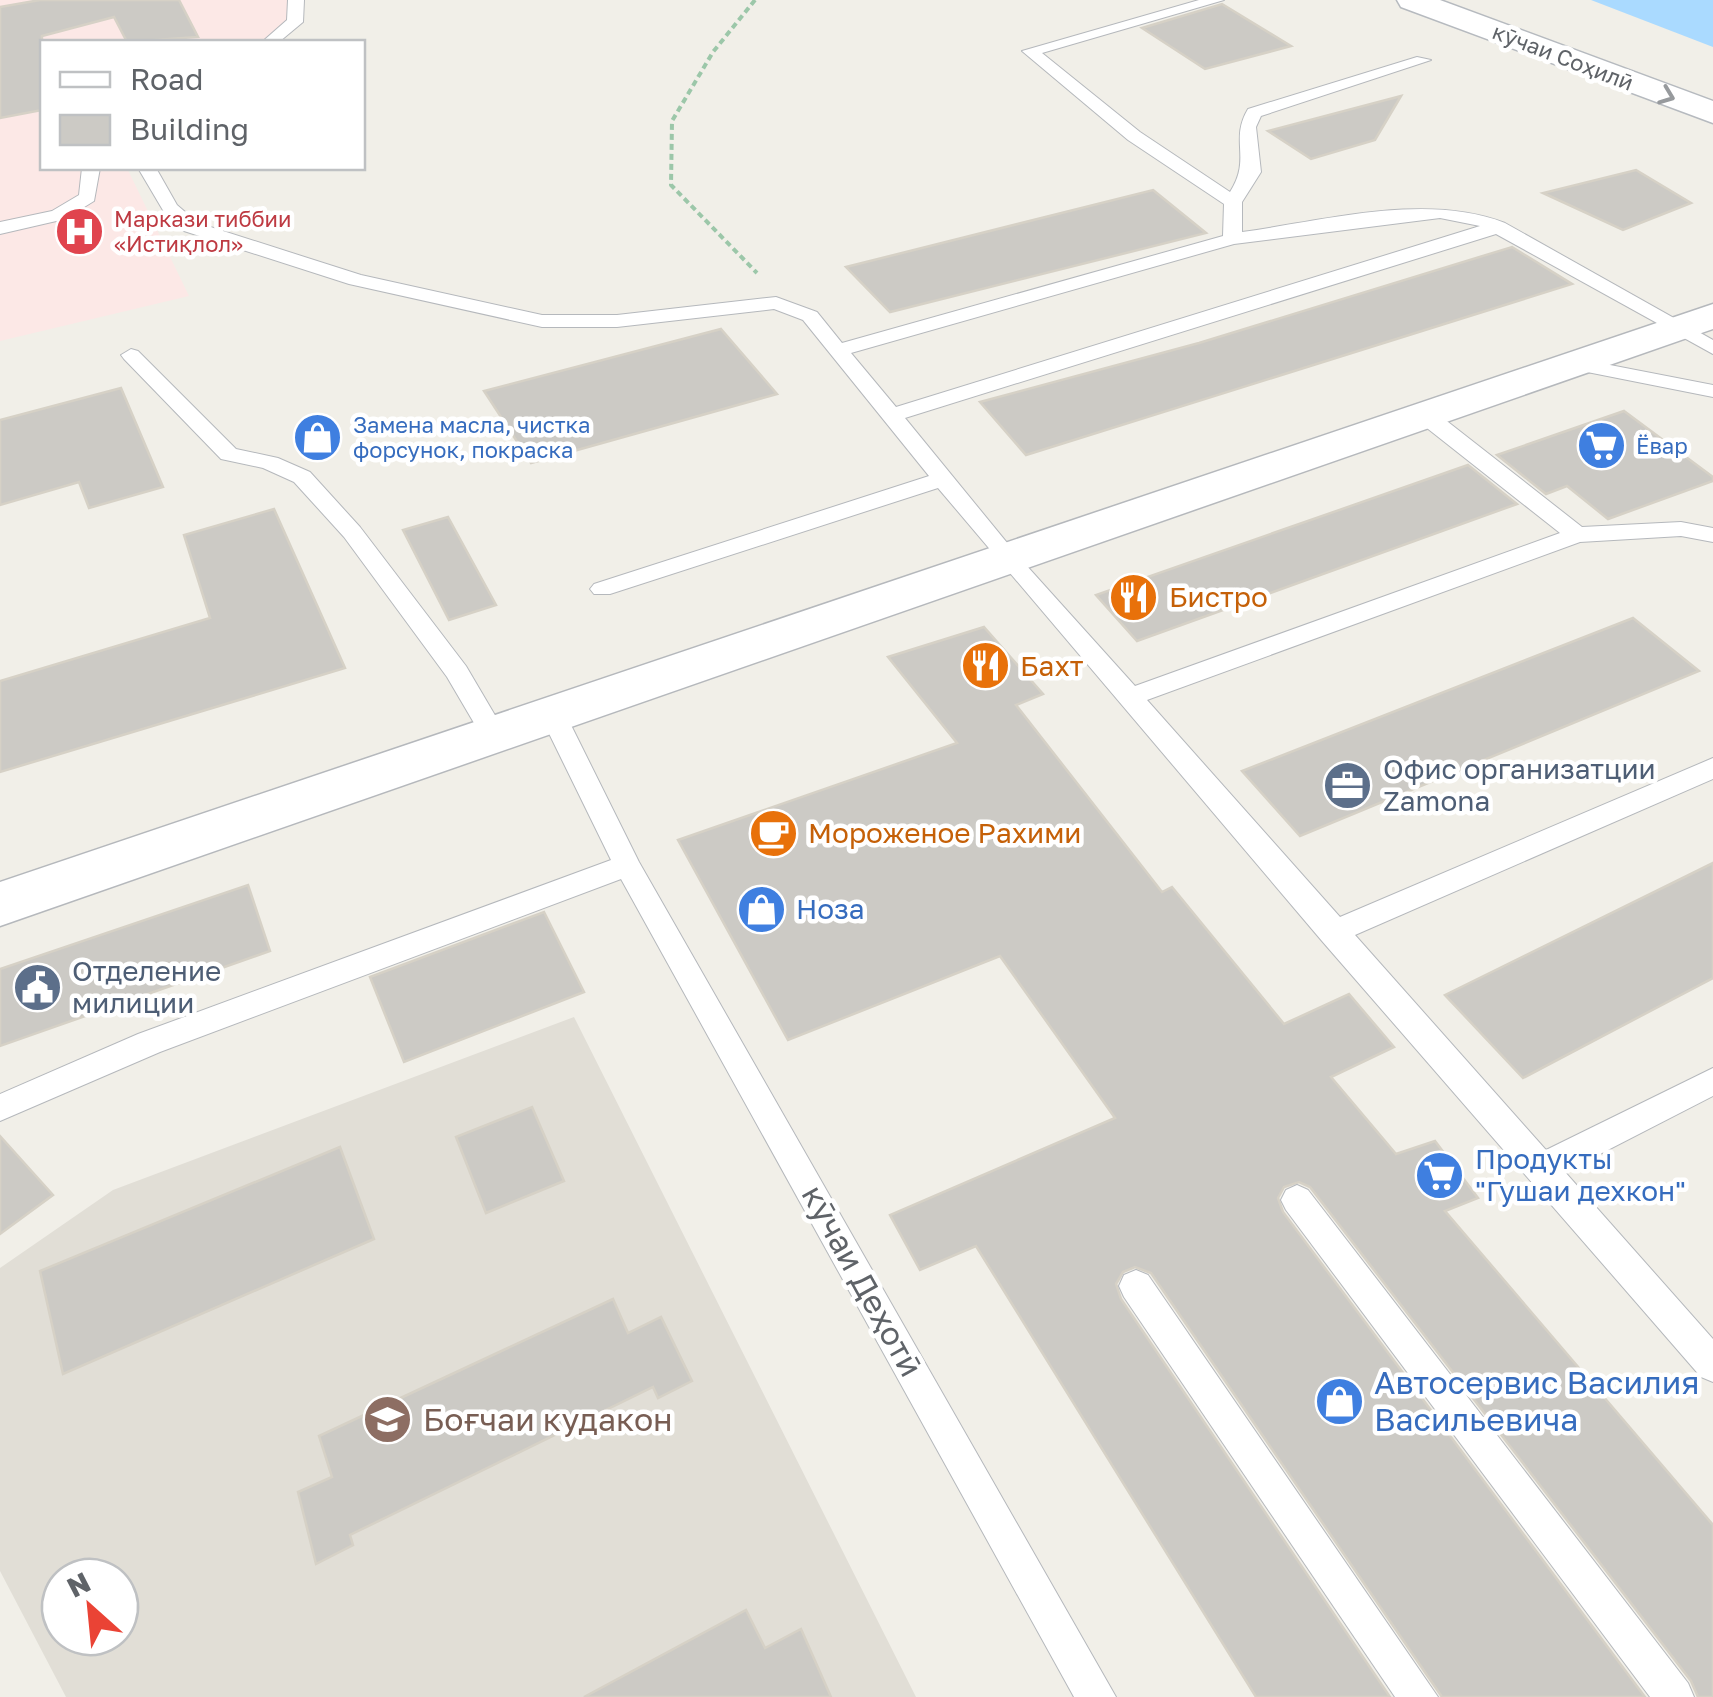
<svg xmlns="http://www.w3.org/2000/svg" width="1713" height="1697" font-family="'Golos Text',sans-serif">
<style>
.education{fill:#e1ded6;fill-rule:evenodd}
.medical{fill:#fce8e6}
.water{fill:#aadaff}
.building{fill:#cccac5;stroke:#d6d1c6;stroke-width:2.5}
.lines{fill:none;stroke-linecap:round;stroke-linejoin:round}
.service-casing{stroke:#b5b8bc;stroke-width:2}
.tertiary-casing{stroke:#b5b8bc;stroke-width:3}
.secondary-casing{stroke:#b6babf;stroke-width:3}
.path{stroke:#9cc7a9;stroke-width:4;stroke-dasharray:6 4;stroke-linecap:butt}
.service{fill:#fff;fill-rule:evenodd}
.tertiary{fill:#fff;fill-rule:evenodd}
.secondary{fill:#fff;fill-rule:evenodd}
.oneway{stroke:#979a9d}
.labels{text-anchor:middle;stroke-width:9;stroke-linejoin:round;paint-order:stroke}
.far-street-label{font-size:22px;fill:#5f6368;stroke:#fff}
.far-health-label{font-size:22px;fill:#be3a42;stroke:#fff;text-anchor:start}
.far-shop-label{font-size:22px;fill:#366cbe;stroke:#fff;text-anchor:start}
.food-label{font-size:28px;fill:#c56008;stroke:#fff;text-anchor:start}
.service-label{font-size:28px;fill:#4e5e75;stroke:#fff;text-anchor:start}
.shop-label{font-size:28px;fill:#366cbe;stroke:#fff;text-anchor:start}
.near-street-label{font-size:32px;fill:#5f6368;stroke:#fff}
.near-shop-label{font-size:32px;fill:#366cbe;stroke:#fff;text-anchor:start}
.near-education-label{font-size:32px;fill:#785e54;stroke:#fff;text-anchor:start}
</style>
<rect width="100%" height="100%" fill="#f1efe8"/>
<path class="education" d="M 574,1017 L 916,1697 L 66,1697 L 0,1571 L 0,1268 L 113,1190 ZM 60,1577 L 120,1577 L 120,1637 L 60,1637 Z"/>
<polygon class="medical" points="0,0 295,0 298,24 276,42 42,42 42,168 127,168 189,296 0,341"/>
<polygon class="water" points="1591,0 1713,0 1713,47"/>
<g class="building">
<polygon points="40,0 179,0 198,37 127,42 114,17 42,36 42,110 0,118 0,7"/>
<polygon points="1222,4 1291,46 1205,69 1142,28"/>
<polygon points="1401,96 1375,140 1311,159 1268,131"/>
<polygon points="1636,170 1691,203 1623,230 1543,193"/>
<polygon points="1153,190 1206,233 890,312 846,267"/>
<polygon points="1512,247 1572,284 1026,455 980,402 1199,343"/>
<polygon points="721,329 777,394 531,463 484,391"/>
<polygon points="121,388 163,487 89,508 79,482 0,505 0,420"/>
<polygon points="1624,411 1713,477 1713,481 1608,519 1567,486 1546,494 1497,455"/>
<polygon points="1468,465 1517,504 1137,641 1096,595"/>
<polygon points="274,509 345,668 0,772 0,681 210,618 184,535"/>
<polygon points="448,517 496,605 449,620 403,530"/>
<polygon points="1633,618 1699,671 1300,836 1242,771"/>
<polygon points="984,627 1043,694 1016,705 1162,892 1172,887 1284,1024 1349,994 1394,1047 1331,1077 1396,1154 1435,1141 1478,1198 1445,1211 1713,1525 1713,1697 1698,1697 1691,1681 1310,1187 1299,1182 1284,1187 1278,1198 1283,1212 1645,1697 1442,1697 1151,1273 1135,1267 1123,1272 1116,1284 1121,1299 1390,1697 1256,1697 976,1246 920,1270 890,1215 1115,1118 1000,956 788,1040 678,840 957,743 888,657"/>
<polygon points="1713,863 1713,978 1523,1078 1445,995"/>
<polygon points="248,885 270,951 0,1046 0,969"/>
<polygon points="544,912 584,992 404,1062 370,977"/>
<polygon points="532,1107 564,1181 486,1213 456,1137"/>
<polygon points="0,1136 53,1195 0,1234"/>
<polygon points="340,1147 374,1239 63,1374 40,1271"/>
<polygon points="613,1299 628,1333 661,1317 692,1381 658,1398 653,1387 350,1535 353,1545 316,1564 298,1492 332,1477 319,1436"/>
<polygon points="746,1610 765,1648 801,1629 831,1697 584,1697"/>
</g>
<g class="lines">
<defs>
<g id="service">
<polygon points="288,0 304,0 303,22 279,42 262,42 287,20"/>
<path d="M 1199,0 L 1224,0 L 1042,53 L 1140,132 L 1230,192 C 1252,158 1229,141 1248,109 L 1417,57 L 1431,60 L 1261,116 L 1256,127 L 1261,172 L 1242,202 L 1242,232 C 1324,221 1426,192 1505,223 L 1713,340 L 1713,354 L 1496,234 L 905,418 L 1017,555 L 1135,686 L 1560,533 L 1418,421 L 1418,411 L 1434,411 L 1582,527 L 1681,522 L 1713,528 L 1713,542 L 1681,536 L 1580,542 L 1147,700 L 1340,917 L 1713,758 L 1713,779 L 1355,935 L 1546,1150 L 1713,1068 L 1713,1096 L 1565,1172 L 1713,1339 L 1713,1382 L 1701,1377 L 1322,941 L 938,488 L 610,594 L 594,594 L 590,589 L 594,584 L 929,476 L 803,320 L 774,309 L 617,327 L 542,327 L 349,284 L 184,231 L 164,212 L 138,168 L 156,168 L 177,205 L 198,223 L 361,275 L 542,315 L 617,315 L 776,297 L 817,312 L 842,343 L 1223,236 L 1224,204 L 1128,140 L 1022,51 ZM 1440,218 L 1480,226 L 896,407 L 851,353 L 1234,244 Z"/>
<polygon points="82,168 100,168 94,201 65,219 0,234 0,222 52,211 79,195"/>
<polygon points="131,349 138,351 236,449 278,458 310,472 360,527 466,666 506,734 502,740 484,740 447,677 344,537 294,482 263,468 221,459 124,359 121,355"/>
<polygon points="1574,358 1713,385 1713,397 1567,368 1564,364"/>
<polygon points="552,704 565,713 639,862 1116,1697 1074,1697 621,879 160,1052 0,1121 0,1094 138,1034 611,860 539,713"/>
<polygon points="1297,1185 1308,1190 1688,1683 1694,1697 1650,1697 1286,1210 1281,1200 1286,1190"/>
<polygon points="1136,1270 1148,1275 1438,1697 1395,1697 1124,1297 1119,1286 1124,1275"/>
</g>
<polygon id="tertiary" points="1713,304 1713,329 0,926 0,882"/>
<polygon id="secondary" points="1397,0 1440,0 1713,101 1713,123 1401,7"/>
</defs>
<use href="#service" class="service-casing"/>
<use href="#tertiary" class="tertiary-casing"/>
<use href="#secondary" class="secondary-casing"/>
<polyline class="path" points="755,0 713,52 672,121 671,185 757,273"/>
<use href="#service" class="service"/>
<use href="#tertiary" class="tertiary"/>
<use href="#secondary" class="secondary"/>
</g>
<defs><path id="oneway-chevron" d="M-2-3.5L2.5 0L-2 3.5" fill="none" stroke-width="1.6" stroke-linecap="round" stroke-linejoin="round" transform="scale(2.5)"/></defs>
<use class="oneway" href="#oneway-chevron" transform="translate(1667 96) rotate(21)"/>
<defs>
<symbol id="hospital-disc" viewBox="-11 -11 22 22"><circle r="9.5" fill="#e0444e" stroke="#fff"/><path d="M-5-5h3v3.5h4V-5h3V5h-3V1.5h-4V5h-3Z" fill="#fff"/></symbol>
<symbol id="shop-disc" viewBox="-11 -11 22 22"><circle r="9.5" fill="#3f7fe0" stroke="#fff"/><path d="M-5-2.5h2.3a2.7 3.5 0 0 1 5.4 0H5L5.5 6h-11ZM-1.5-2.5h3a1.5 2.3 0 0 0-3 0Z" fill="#fff"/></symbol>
<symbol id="supermarket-disc" viewBox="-11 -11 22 22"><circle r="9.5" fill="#3f7fe0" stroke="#fff"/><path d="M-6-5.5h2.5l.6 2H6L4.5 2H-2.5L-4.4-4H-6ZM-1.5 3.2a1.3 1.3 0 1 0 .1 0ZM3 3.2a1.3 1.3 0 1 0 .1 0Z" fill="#fff"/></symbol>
<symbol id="restaurant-disc" viewBox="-11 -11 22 22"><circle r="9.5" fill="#e8710a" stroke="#fff"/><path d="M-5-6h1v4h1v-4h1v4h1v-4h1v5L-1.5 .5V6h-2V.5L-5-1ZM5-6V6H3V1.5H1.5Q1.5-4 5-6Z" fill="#fff"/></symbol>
<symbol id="office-disc" viewBox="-11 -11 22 22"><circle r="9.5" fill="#5c6f8a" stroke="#fff"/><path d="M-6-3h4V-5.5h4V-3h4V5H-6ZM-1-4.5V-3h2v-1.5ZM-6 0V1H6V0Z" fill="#fff"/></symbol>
<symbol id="cafe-disc" viewBox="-11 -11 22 22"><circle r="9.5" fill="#e8710a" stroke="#fff"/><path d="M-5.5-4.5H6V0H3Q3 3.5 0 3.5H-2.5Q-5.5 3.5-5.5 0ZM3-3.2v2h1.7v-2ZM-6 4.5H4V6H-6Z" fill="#fff"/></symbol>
<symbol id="civic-disc" viewBox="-11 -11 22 22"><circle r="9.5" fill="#5c6f8a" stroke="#fff"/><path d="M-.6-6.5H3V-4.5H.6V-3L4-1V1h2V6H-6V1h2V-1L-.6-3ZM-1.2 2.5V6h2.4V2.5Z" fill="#fff"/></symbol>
<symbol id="school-disc" viewBox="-11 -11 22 22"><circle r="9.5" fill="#8d6e63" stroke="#fff"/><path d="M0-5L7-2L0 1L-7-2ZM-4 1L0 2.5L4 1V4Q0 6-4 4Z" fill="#fff"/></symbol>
</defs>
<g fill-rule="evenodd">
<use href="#hospital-disc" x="52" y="204" width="55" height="55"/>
<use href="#shop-disc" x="290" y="410" width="55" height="55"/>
<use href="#supermarket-disc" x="1574" y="418" width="55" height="55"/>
<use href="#restaurant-disc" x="1106" y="570" width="55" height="55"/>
<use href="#restaurant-disc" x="958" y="638" width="55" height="55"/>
<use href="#office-disc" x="1320" y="758" width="55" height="55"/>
<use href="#cafe-disc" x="746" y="806" width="55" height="55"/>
<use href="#shop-disc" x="734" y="882" width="55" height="55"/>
<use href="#civic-disc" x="10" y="960" width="55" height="55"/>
<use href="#supermarket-disc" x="1412" y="1148" width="55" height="55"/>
<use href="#shop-disc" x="1312" y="1374" width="55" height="55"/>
<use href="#school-disc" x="360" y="1392" width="55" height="55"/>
</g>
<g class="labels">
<g class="far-street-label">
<text transform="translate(1563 57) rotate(21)" y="8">кӯчаи Соҳилӣ</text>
</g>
<g class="far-health-label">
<text x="114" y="227">Маркази тиббии<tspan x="114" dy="25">«Истиқлол»</tspan></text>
</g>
<g class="far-shop-label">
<text x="353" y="433">Замена масла, чистка<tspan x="353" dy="25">форсунок, покраска</tspan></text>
<text x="1636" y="454">Ёвар</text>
</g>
<g class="food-label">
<text x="1169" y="607">Бистро</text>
<text x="1020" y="676">Бахт</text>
<text x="808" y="843">Мороженое Рахими</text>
</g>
<g class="service-label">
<text x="1383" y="779">Офис организатции<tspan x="1383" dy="32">Zamona</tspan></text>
<text x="72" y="981">Отделение<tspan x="72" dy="32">милиции</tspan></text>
</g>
<g class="shop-label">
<text x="796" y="919">Ноза</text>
<text x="1475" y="1169">Продукты<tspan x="1475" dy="32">"Гушаи дехкон"</tspan></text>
</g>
<g class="near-street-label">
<text transform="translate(862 1281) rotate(61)" y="11">кӯчаи Деҳотӣ</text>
</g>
<g class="near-shop-label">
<text x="1374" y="1394">Автосервис Василия<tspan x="1374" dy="37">Васильевича</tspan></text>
</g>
<g class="near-education-label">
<text x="423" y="1431">Боғчаи кудакон</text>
</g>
</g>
<rect x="40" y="40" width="325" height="130" fill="#ffffff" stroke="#bfc1c3" stroke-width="2.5"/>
<rect x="60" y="72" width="50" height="15" fill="#ffffff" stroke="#bfc1c3" stroke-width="2.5"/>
<text x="130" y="90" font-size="30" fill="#5f6368">Road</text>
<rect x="60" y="115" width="50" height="30" fill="#cccac5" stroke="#bfc1c3" stroke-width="2.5"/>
<text x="130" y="140" font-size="30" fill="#5f6368">Building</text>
<g transform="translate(90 1607) rotate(333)"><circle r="48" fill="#ffffff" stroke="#bfc1c3" stroke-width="2.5"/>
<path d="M0-8L18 38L0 25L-18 38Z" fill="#ea4335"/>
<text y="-15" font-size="28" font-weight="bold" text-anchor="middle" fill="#5f6368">N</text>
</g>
</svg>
